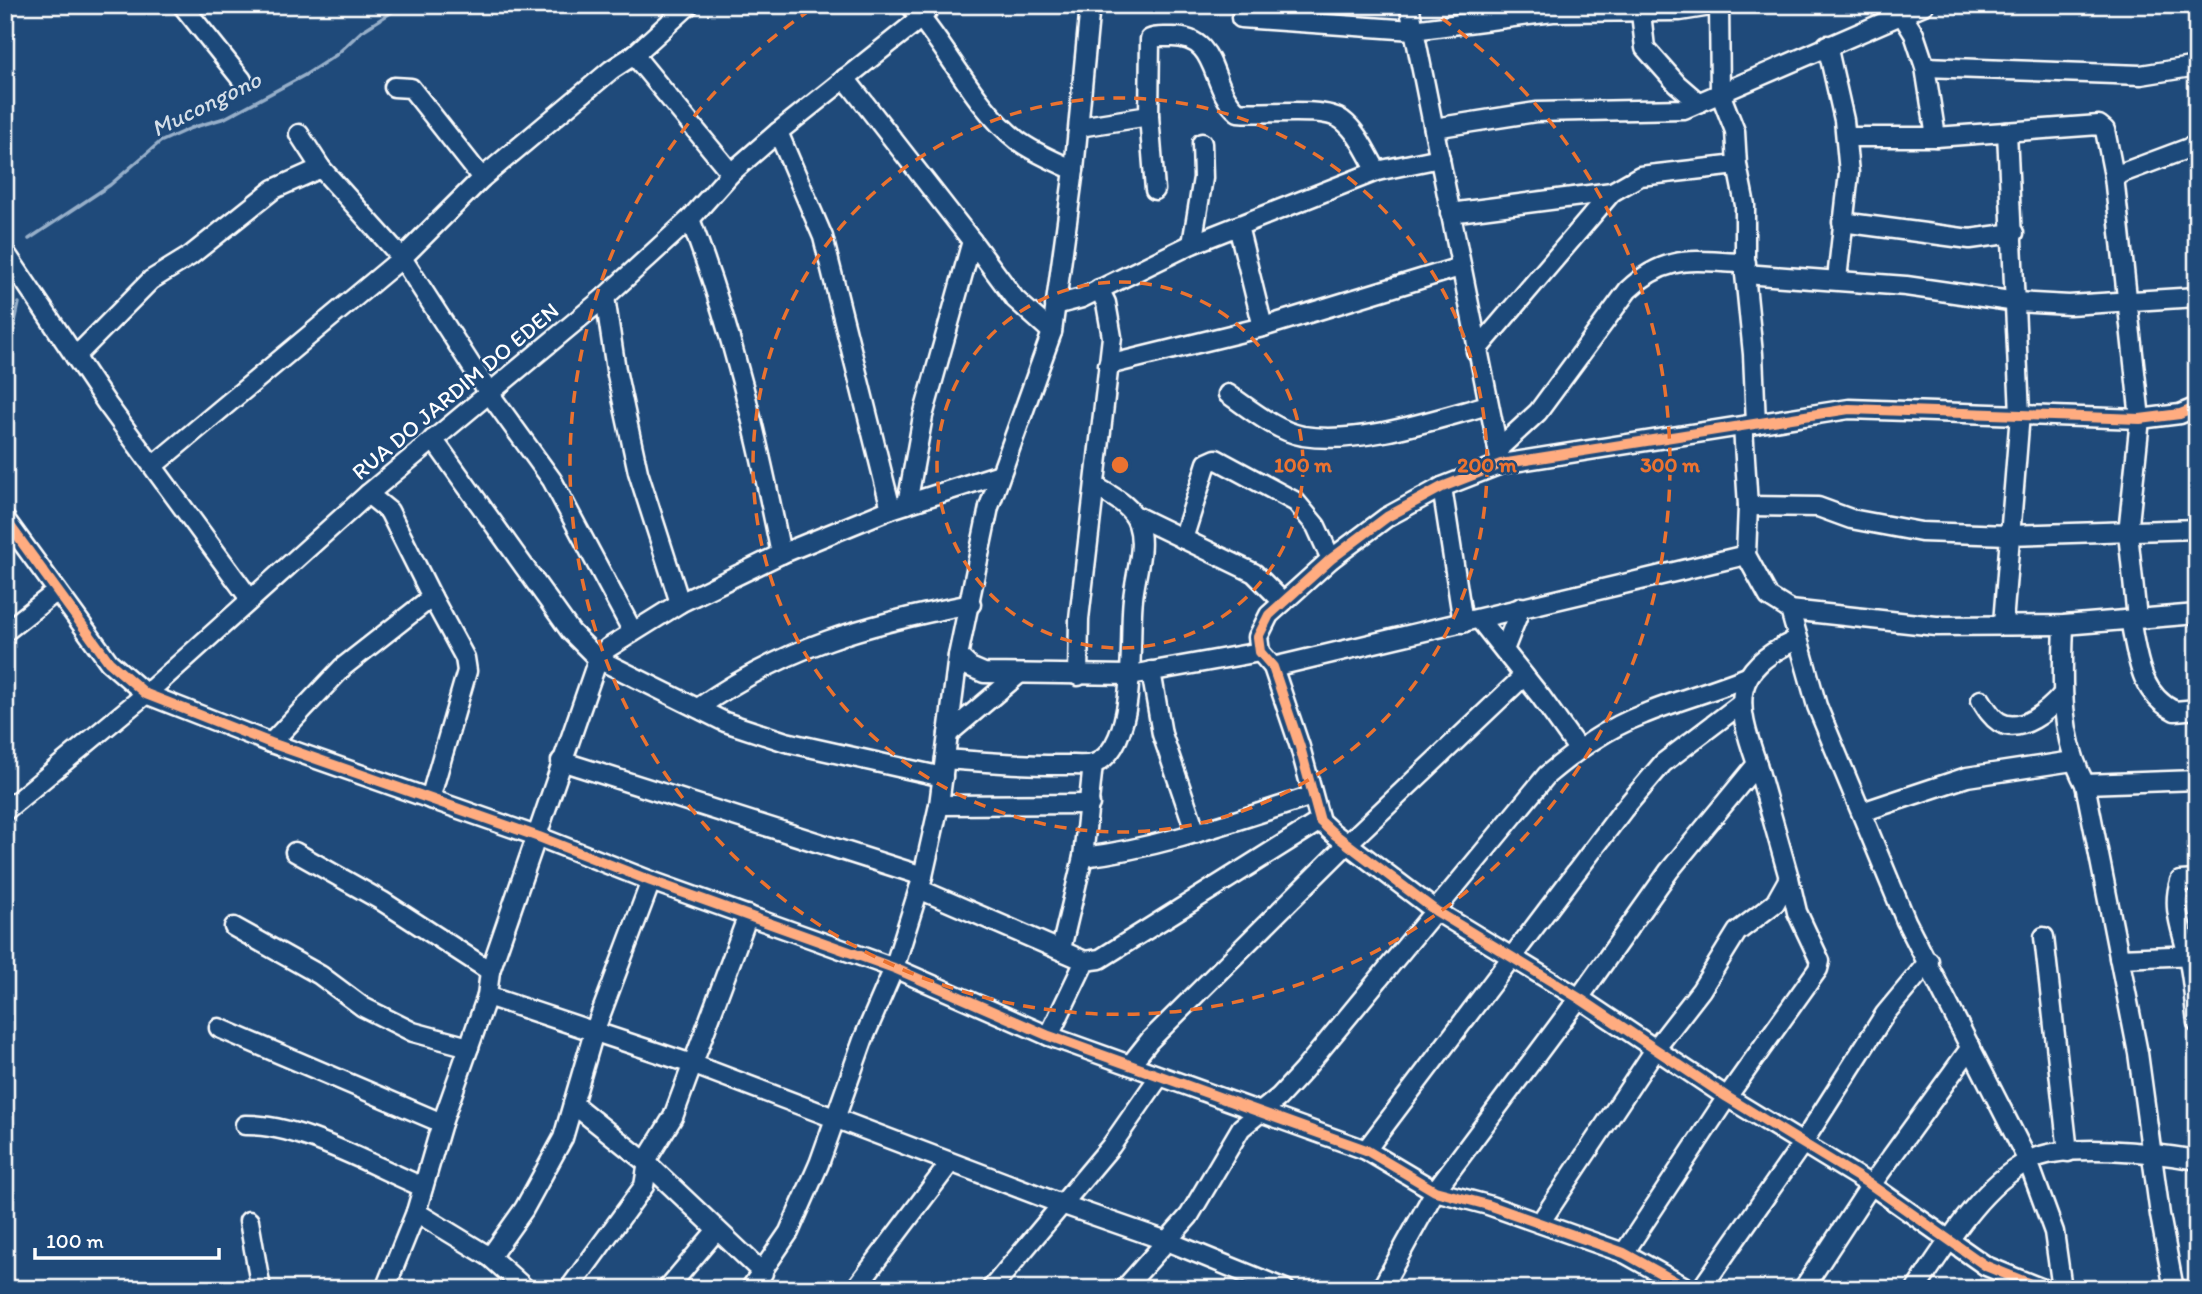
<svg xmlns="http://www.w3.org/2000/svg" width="2202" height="1294" font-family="Itim,sans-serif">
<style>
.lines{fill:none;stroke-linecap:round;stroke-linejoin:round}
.stream{stroke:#97afc9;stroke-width:3.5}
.minor-casing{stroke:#fff;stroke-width:23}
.minor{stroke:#1f4a7a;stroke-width:18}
.cycleway-casing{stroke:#1f4a7a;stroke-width:15}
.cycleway{stroke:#ffac80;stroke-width:10}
.ring{fill:none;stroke:#eb7230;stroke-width:3.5;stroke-dasharray:12 9}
.labels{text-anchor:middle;stroke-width:5;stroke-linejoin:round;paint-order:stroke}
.street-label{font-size:23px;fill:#fff;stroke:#1f4a7a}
.water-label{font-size:24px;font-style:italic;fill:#d4dee8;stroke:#1f4a7a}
.centre{fill:#eb7230;stroke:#1f4a7a;stroke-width:3.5}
.ring-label{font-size:21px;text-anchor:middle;font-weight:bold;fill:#eb7230;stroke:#1f4a7a;stroke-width:5;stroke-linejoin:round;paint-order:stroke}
</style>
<rect width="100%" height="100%" fill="#1f4a7a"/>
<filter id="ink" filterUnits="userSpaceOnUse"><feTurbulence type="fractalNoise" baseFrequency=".0143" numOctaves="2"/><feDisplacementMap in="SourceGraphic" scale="14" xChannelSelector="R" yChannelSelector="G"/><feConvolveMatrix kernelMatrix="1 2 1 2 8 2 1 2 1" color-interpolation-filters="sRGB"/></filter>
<g filter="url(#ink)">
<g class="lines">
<g class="stream">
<polyline points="29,239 110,185 160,142 191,128 225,118 305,75 336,55 362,31 403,5"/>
<polyline points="5,369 19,303"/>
</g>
<defs>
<g id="minor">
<polyline points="182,5 242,80"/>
<path d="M 910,5 C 948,47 972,104 1017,140 C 1034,153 1055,161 1074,170"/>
<polyline points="1409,5 1501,464"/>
<polyline points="1719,5 1720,93 1735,131 1737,165 1745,205 1745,274 1753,354 1756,424"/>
<polyline points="1896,5 1914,34 1925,67 1936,137"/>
<polyline points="1641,13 1645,48 1677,84 1699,103"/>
<polyline points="1241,18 1413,30 1553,12 1680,11 1717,5"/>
<polyline points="1827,45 1844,120 1849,173 1837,279"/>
<polyline points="634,55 731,173"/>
<polyline points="1925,67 2141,75 2197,66"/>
<polyline points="845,78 972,241"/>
<polyline points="394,87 411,88 482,178"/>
<polyline points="1149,116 1155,190"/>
<path d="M 1079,127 L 1149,116 L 1150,39 C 1156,36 1163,37 1171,37 C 1221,36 1208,87 1238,112 C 1264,115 1323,106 1342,120 C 1358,132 1367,154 1377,171"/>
<polyline points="1434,128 1536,112 1684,109 1924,5"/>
<polyline points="778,132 823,237 891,509"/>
<polyline points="299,134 321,168 402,258 489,393 552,480 633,632"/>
<polyline points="1847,137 1936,137 2099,125 2105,130 2114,176"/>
<polyline points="1450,213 1612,192 1640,176 1737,165"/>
<path d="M 690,219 C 732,328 758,439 781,554"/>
<polyline points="1842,222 1970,239 2014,233"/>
<polyline points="1238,226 1263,327"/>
<polyline points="1192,244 1203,178 1202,143"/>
<polyline points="5,252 107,404 250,599"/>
<polyline points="1745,274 1906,286 2017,302 2069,305 2197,297"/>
<polyline points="605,297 616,370 638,472 680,603"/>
<polyline points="1055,305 1082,298 1192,244 1377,171 1440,158"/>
<polyline points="1476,351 1612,192"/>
<polyline points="75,357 151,280 190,256 274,189 321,168"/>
<polyline points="1108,365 1263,327 1460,267"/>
<path d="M 1228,394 C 1250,409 1276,431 1303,436 C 1360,445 1433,420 1488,405"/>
<polyline points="1743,427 1748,506 1746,555 1769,597 1790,610 1817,706 1906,921 2028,1161 2054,1232 2062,1289"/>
<polyline points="433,439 571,632 598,659 725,722 786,742 943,777"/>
<path d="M 1498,449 L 1538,412 L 1628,290 C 1668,252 1696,262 1746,263"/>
<polyline points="154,465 402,258 482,178 611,70 634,55 689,5"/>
<polyline points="1442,487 1463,623"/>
<polyline points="368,494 389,511 432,597"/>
<polyline points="907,504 923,416 972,241 1015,299 1052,332"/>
<polyline points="1748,506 1818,507 1851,519 1921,532 2008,535 2197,529"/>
<polyline points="1134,515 1254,573 1283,602"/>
<polyline points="5,519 109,662 146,694 271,743 539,837 651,881 894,968 1049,1036 1366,1150 1435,1191 1488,1205 1624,1253 1689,1289"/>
<polyline points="1183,539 1207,463 1216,459 1296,502 1316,526 1331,559"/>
<polyline points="1790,610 1936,626 2064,625 2197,614"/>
<polyline points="2137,618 2128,533 2140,419 2114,176 2197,145"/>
<polyline points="1479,619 1541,697 1578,749"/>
<path d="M 2130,619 C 2137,654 2139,694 2175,711 L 2197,709"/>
<polyline points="2003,623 2020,414 2007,132"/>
<path d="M 2064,625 C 2062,679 2059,736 2085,784 L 2138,1053 L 2160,1215 L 2174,1289"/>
<polyline points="5,632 57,591"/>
<polyline points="1504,650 1521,607"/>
<polyline points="958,656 970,667 984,673 1131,675 1260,652"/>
<polyline points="1273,667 1746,555"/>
<polyline points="1151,671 1162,734 1196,833"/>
<polyline points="1078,676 1079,619 1112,337 1106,303 1099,289"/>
<path d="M 1981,700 C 1986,708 1991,717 1999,722 C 2021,735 2049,710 2062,695"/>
<path d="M 698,708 C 786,646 866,624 971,604"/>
<polyline points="948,734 1019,674"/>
<polyline points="271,743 343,667 432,597 465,658 467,671 430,799"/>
<path d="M 945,759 C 986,762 1027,766 1068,765 C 1075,765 1087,766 1094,764 C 1140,745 1128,638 1133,599 C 1135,575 1146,547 1138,524 C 1132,505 1111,496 1095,486"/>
<polyline points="561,761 923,876"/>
<polyline points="1757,764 1789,878"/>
<polyline points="2085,784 2197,780"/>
<polyline points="939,805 1090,804"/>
<polyline points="5,811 146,694 368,494 605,297 690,219 731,173 778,132 921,18 932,5"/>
<polyline points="1862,812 1967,777 2073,761"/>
<polyline points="295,852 382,901 490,971"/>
<path d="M 1083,857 C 1161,848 1237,820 1312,796"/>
<path d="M 2197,880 L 2180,881 C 2171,909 2183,931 2188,957 C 2193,978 2194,1001 2197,1023"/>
<polyline points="919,889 1085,961"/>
<polyline points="234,927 320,975 363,1007 413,1032 469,1047"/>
<polyline points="2044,937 2068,1152"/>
<polyline points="1061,949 1083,857 1093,764"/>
<polyline points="2119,958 2197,955"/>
<polyline points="487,996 692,1064 1061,1204 1167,1241 1285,1289"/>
<polyline points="219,1028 442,1123"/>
<polyline points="1049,1036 1085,961 1100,959 1320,821"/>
<polyline points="1130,1065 1150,1040 1347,844 1524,676"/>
<polyline points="573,1104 648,1164 763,1273"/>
<path d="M 245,1125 C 301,1124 370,1165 423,1187"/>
<polyline points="1366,1150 1623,810 1663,763 1742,703"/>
<polyline points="416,1212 490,1257 526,1289"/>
<polyline points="249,1221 261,1289"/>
<polyline points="1540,1223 1656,1048 1701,990 1737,932 1775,903 1789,878 1797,912 1820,961 1818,969 1727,1097 1624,1253"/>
<polyline points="490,1257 524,1209 563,1138 594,1032 651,881"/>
<polyline points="385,1289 416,1212 442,1123 487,996 490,971 598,659 608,648 680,603 781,554 891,509 1000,474"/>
<polyline points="569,1289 644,1186 649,1156 673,1117 748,915"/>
<polyline points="667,1289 716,1231"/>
<polyline points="750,1289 789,1232 819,1164 863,1040 894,968 923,876 939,805 958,656 989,507 1052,332 1074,170 1090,5"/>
<polyline points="855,1289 950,1163"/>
<polyline points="991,1289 1111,1146 1159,1077"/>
<path d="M 1124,1289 L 1189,1216 L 1241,1128 L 1279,1097 L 1303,1071 L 1547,775 C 1577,750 1607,728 1644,714 C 1678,700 1713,691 1747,677"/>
<path d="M 1381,1289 L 1435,1191 L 1579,998 L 1669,871 L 1757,764 C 1735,701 1730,671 1796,640"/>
<polyline points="1701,1289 1802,1144 1885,1014 1929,961"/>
<polyline points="1803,1289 1871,1185 1971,1047"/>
<path d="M 1916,1289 C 1946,1245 1979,1188 2028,1161 C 2065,1141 2156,1153 2197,1160"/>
<polyline points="2043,1289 1986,1266 1871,1185 1727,1097 1579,998 1436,911 1333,833 1320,821 1300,747 1273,667 1260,652 1258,637 1269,615 1331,559 1387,517 1442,487 1501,464 1849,409 2140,419 2180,414 2197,407"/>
</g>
</defs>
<use href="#minor" class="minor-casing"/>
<use href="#minor" class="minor"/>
<defs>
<g id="cycleway">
<polyline points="5,519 109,662 146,694 271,743 539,837 651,881 894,968 1049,1036 1366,1150 1435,1191 1488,1205 1624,1253 1689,1289"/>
<polyline points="2043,1289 1986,1266 1871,1185 1727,1097 1579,998 1436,911 1333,833 1320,821 1300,747 1273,667 1260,652 1258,637 1269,615 1331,559 1387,517 1442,487 1501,464 1849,409 2140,419 2180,414 2197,407"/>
</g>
</defs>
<use href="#cycleway" class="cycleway-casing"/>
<use href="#cycleway" class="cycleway"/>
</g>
</g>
<g class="ring">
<circle cx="1120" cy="465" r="183"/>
<circle cx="1120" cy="465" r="367"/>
<path d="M1424 6A550 550 0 1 1 816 6"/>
</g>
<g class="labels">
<g class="street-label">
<text transform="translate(455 391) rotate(-40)" y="8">RUA DO JARDIM DO EDEN</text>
</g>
<g class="water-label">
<text transform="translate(206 104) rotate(-26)" y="8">Mucongono</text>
</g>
</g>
<circle cx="1120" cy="465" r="10" class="centre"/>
<g class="ring-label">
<text x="1303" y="472">100 m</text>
<text x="1487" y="472">200 m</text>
<text x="1670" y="472">300 m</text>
</g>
<rect width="2202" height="1294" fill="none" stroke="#1f4a7a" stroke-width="28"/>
<rect x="14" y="14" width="2174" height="1266" fill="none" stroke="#fff" stroke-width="2.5" filter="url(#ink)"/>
<path d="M35 1248v10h184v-10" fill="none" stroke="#ffffff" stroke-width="3.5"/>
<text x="46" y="1248" font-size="21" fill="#ffffff" stroke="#1f4a7a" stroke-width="5" paint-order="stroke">100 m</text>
</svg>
